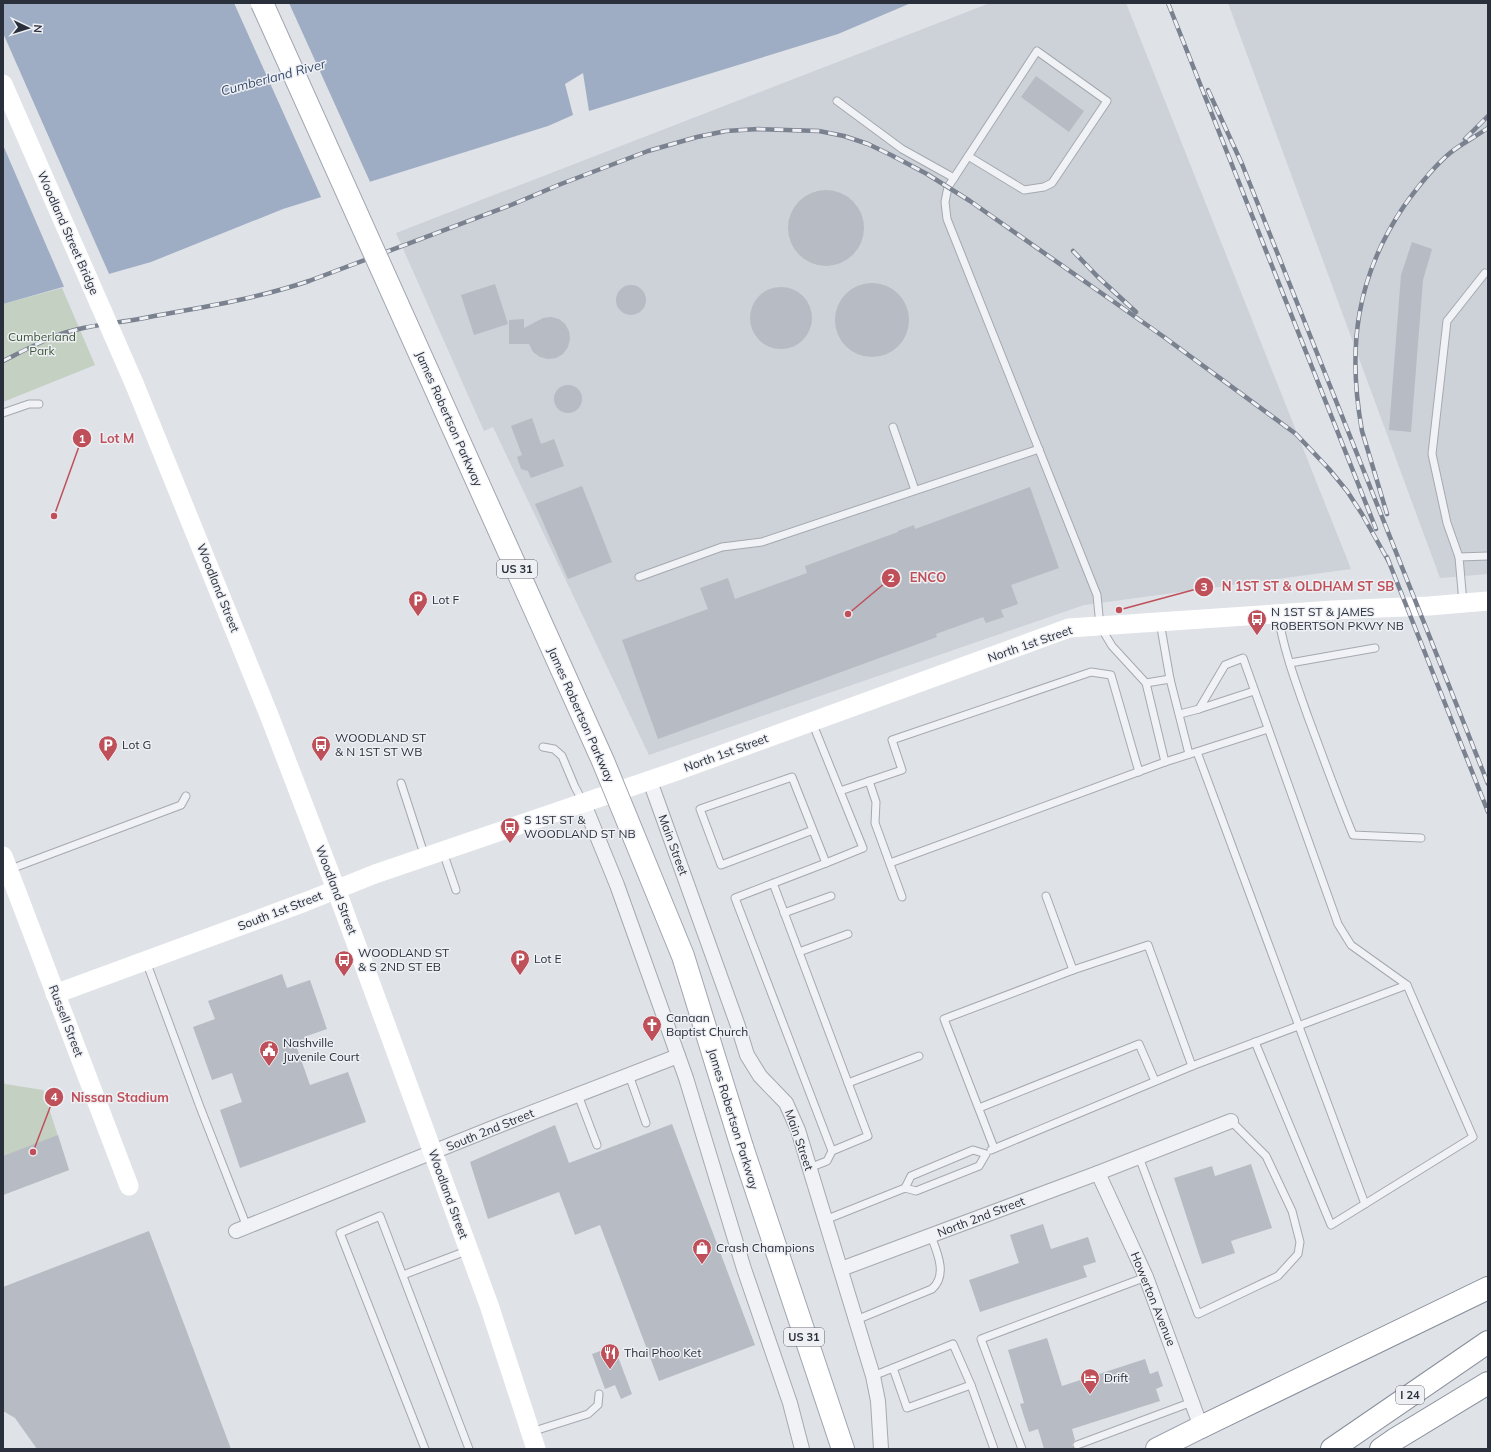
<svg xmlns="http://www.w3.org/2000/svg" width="1491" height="1452" font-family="Mulish,sans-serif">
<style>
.built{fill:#cdd1d8}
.green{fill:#c4d0c1}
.water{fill:#9eadc3}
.pier{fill:#dfe2e7}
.building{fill:#b7bbc3}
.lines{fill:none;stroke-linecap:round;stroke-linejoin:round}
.lane-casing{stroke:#a5a9b0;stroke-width:9}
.street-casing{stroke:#a5a9b0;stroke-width:16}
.primary-casing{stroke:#a0a5b1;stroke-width:24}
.highway-casing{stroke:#888f9c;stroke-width:24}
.lane{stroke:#f1f2f5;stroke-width:7}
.street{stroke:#f1f2f5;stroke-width:14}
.secondary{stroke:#fff;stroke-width:19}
.primary{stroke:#fff;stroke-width:22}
.highway{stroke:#fff;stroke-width:22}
.rail-casing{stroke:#7a818f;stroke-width:4.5}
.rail{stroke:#eef0f4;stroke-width:3;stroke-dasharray:9;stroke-linecap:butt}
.primary-bridge-casing{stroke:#a0a5b1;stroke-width:24;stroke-linecap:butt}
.secondary-bridge{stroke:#fff;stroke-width:19}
.primary-bridge{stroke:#fff;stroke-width:22}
.labels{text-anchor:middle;stroke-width:3;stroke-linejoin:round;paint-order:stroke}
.shield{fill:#eef0f4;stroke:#656973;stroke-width:1}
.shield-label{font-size:11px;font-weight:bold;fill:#2a2f3c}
.street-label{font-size:12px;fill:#2a2f3c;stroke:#eef0f4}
.park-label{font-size:12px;fill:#3c5638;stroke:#eef0f4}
.poi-label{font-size:12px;fill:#2a2f3c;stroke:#eef0f4;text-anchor:start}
.water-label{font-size:13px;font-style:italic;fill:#384c6c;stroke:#eef0f4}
.leader{fill:none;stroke:#bf505a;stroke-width:1.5}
.callout-dot{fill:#bf505a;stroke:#eef0f4;stroke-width:1.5}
.mark-label{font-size:12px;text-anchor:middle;font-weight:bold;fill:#fff}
.callout-label{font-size:13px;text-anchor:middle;font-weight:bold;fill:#bf505a;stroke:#eef0f4;stroke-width:3;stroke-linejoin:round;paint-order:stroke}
</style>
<rect width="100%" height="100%" fill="#dfe2e7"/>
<g class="built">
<polygon points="990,3 1126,3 1351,569 1084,605 649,755 493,427 484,431 396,233"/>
<polygon points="1228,3 1488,3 1488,574 1440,578"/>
</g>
<g class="green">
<polygon points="62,288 95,365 3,402 3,304"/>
<polygon points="3,1079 5,1084 43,1090 69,1170 3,1195"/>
</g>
<polygon class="water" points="3,3 911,3 838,34 589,111 583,73 565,84 573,115 548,126 283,209 151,262 3,304"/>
<g class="pier">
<polygon points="234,3 289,3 371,184 322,199"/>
<polygon points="3,33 110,276 65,289 3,145"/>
</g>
<g class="building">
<polygon points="1036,76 1084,111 1069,132 1021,97"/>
<circle cx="826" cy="228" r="38"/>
<polygon points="1412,242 1432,249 1423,280 1411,432 1389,430 1401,275"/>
<circle cx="872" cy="320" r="37"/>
<polygon points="495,284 508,324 474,335 461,295"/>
<circle cx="631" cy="300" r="15"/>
<circle cx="781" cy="318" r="31"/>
<polygon points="551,317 559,319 565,324 569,331 570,339 568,347 563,354 556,358 548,359 540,357 533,352 529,344 509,344 509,320 524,319 524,328 543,318"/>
<circle cx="568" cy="399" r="14"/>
<polygon points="532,418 541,444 554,439 564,466 531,478 528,471 521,469 517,457 522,455 511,426"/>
<polygon points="582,486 612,562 568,579 535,504"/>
<polygon points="1030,487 1059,568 1011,585 1018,604 1001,610 1004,617 986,623 983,617 936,634 937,637 658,739 622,640 708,609 700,588 728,578 735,599 807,573 805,566 898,532 898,531 914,525 915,529"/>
<polygon points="282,974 287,988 310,980 327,1029 304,1037 307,1044 297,1048 310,1085 348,1072 366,1122 240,1168 220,1110 242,1102 232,1073 212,1080 193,1027 215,1019 208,1001"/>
<polygon points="672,1124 755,1345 659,1381 600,1225 575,1235 559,1192 488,1219 470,1162 555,1125 569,1163"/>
<polygon points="58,1135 69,1170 3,1195 3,1156"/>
<polygon points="1251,1164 1272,1228 1231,1241 1235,1253 1202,1264 1174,1178 1212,1166 1215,1176"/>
<polygon points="1043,1224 1051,1249 1088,1237 1096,1262 1083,1266 1087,1277 980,1312 969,1280 1019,1263 1010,1235"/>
<polygon points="149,1231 231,1449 37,1449 15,1418 3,1411 3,1287"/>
<polygon points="1047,1338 1062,1386 1145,1359 1150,1374 1158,1371 1163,1386 1156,1389 1160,1401 1072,1429 1075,1440 1072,1445 1074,1449 1044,1449 1038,1429 1029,1432 1020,1404 1024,1403 1008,1350"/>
<polygon points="614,1346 632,1394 621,1399 615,1385 605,1389 592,1354"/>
</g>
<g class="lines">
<defs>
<g id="lane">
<polyline points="837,101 902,149 954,178"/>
<polyline points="968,156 1024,190 1044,187 1052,183 1107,101 1037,51 948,187 945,202 947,219 1097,595 1100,626 1112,646 1146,683 1165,762"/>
<polyline points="3,413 29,404 39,404"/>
<polyline points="893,427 915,490"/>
<polyline points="1459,557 1447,523 1432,454 1447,321 1485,273"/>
<polyline points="639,577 722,547 762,542 1039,449"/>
<polyline points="1463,603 1459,557 1488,556"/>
<path d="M 1278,614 C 1283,649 1296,683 1308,717 C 1323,757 1337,796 1353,835 L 1421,838"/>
<polyline points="1160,622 1170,679 1189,754"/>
<polyline points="1290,663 1375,648"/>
<polyline points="1146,683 1170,679"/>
<polyline points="1199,709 1254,691"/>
<polyline points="1180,714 1199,709 1225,665 1243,658 1338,924 1351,945 1407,985 1473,1137 1331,1225 1255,1042"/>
<polyline points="812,722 863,848 826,863 792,777 700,809 721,865 813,830"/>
<polyline points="543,747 554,749 562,756 575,787 583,802"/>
<polyline points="1197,752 1365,1204"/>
<polyline points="869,781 876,802 875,823 902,897"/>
<polyline points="401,783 425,857"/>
<polyline points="840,791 902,770 892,740 1091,672 1111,675 1139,772"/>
<polyline points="443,852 456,890"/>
<polyline points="890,863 1165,762 1268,729"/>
<polyline points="8,870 181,805 186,796"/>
<polyline points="773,883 868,1136 832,1151 735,898 826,863"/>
<polyline points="1046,896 1073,970"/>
<polyline points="784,913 831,896"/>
<polyline points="799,952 848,934"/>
<polyline points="146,961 200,1107 247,1227"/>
<polyline points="629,1075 646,1123"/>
<polyline points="848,1083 919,1056"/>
<polyline points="578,1095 597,1145"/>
<polyline points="979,1108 1139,1044 1155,1081"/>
<polyline points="994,1148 944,1019 1073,970 1148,945 1192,1066 1407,985"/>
<polyline points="991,1150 1192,1066"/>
<polyline points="1139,1157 1198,1314 1278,1276 1298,1254 1300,1242 1292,1211 1266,1156 1231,1121"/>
<polyline points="809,1168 827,1161 832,1151"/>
<polyline points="825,1220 905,1188 916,1191 979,1166 986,1154 973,1150 911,1176 905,1188"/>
<polyline points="403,1275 469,1250"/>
<path d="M 856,1320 L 932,1289 C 948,1275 937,1252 931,1236"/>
<polyline points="893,1368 907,1408 971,1385 994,1449"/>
<polyline points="873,1376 953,1344 971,1385"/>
<polyline points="531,1432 588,1414 598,1405 599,1394"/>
<polyline points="1077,1445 1192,1402"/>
<polyline points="425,1449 340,1233 380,1216 469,1449"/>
<polyline points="1022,1449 981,1339 1146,1277"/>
</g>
<g id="street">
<polyline points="650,781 738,1026 747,1055 760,1076 786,1103 798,1130 873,1376 878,1401 881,1449"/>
<polyline points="584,804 617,885 686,1078 744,1269 790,1403 802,1449"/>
<polyline points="1098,1173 1146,1277 1201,1427"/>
<polyline points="236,1231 505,1123 678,1056"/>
<polyline points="841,1269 1098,1173 1231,1121"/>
</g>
<g id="primary">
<polyline points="742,1147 843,1449"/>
<polyline points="1157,1449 1201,1427"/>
</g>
<g id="highway">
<polyline points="1201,1427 1488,1288"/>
<polyline points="1332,1449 1488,1342"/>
<polyline points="1381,1449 1394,1440 1488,1383"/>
</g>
</defs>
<use href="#lane" class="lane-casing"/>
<use href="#street" class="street-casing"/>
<use href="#primary" class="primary-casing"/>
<use href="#highway" class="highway-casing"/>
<use href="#lane" class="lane"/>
<use href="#street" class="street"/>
<g class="secondary">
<polyline points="134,383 269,715 336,889 489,1305 536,1449"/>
<polyline points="3,856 129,1186"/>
<polyline points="55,994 305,902 375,874 674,772 1069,628 1333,610 1429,606 1488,601"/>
</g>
<use href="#primary" class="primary"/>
<use href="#highway" class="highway"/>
<defs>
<g id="rail">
<polyline points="1168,3 1376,529"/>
<polyline points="1208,90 1242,164 1488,784"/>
<polyline points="1465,139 1488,116"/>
<polyline points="1073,251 1098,277 1136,312"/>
<path d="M 3,361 C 19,353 36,344 53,337 C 80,326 110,324 139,319 C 196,308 253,300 309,281 L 511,205 L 561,184 L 648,151 L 697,137 L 726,131 L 758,129 L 819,131 L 844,136 L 868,144 L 891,155 L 927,174 L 970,201 L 1164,337 L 1296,434 L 1329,469 L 1347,491 L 1362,514 L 1389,562"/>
<path d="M 1387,514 L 1362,431 C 1347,348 1356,277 1404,206 C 1417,188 1432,168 1450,153 C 1461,144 1475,137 1488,128"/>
<polyline points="1387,557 1488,812"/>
</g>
</defs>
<use href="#rail" class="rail-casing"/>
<use href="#rail" class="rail"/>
<defs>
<polyline id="primary-bridge" points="262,3 603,761 683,956 742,1147"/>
</defs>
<use href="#primary-bridge" class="primary-bridge-casing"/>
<polyline class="secondary-bridge" points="3,84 134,383"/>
<use href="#primary-bridge" class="primary-bridge"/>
</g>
<defs>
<symbol id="parking-pin" viewBox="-11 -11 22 30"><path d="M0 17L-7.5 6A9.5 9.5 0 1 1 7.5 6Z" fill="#bf505a" stroke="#eef0f4"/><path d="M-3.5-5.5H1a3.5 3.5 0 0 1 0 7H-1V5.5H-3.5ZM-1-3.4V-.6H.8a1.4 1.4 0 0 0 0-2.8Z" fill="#fff"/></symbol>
<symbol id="bus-pin" viewBox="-11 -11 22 30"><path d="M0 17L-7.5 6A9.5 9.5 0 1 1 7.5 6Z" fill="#bf505a" stroke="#eef0f4"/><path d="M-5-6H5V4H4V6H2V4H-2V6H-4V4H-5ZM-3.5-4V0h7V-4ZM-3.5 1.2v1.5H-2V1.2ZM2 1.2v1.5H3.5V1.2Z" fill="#fff"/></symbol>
<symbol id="church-pin" viewBox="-11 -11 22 30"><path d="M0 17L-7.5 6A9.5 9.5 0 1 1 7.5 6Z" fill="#bf505a" stroke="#eef0f4"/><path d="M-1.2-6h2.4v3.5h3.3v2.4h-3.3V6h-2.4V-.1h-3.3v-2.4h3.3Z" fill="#fff"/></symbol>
<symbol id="civic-pin" viewBox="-11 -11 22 30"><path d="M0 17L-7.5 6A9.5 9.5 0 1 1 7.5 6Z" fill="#bf505a" stroke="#eef0f4"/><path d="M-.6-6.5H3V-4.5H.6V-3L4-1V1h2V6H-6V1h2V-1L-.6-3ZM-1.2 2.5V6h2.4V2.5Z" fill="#fff"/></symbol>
<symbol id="shop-pin" viewBox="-11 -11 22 30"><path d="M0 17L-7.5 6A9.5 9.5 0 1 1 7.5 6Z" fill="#bf505a" stroke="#eef0f4"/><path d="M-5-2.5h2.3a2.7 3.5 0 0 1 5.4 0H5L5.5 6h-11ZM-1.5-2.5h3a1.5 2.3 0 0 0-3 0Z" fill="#fff"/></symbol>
<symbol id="restaurant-pin" viewBox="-11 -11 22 30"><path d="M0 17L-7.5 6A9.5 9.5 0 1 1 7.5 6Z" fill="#bf505a" stroke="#eef0f4"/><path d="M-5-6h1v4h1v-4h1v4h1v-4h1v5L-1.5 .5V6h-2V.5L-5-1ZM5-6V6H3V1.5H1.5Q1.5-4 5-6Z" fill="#fff"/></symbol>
<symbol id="hotel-pin" viewBox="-11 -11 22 30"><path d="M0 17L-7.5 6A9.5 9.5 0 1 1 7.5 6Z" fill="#bf505a" stroke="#eef0f4"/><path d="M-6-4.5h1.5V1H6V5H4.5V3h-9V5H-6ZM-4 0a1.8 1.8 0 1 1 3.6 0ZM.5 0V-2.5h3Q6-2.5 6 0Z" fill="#fff"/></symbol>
</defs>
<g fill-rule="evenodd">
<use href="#parking-pin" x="407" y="589" width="22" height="30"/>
<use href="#bus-pin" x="1246" y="608" width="22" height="30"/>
<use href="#parking-pin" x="97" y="734" width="22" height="30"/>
<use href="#bus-pin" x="310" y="734" width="22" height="30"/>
<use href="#bus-pin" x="499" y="816" width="22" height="30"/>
<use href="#parking-pin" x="509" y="948" width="22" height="30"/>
<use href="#bus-pin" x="333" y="949" width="22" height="30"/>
<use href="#church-pin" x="641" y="1014" width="22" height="30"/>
<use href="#civic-pin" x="258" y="1039" width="22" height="30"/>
<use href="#shop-pin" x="691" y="1237" width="22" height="30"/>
<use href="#restaurant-pin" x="599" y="1342" width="22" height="30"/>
<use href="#hotel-pin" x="1079" y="1367" width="22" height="30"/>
</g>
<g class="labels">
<g class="shield">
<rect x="497" y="560" width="40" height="18" rx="3"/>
<rect x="784" y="1328" width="40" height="18" rx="3"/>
<rect x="1396" y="1386" width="28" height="18" rx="3"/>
</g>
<g class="shield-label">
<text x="517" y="573">US 31</text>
<text x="804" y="1341">US 31</text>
<text x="1410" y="1399">I 24</text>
</g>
<g class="street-label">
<text transform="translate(68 233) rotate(66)" y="4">Woodland Street Bridge</text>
<text transform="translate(449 419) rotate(66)" y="4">James Robertson Parkway</text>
<text transform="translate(218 588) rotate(68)" y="4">Woodland Street</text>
<text transform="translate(1030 644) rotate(-19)" y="4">North 1st Street</text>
<text transform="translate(581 715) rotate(66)" y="4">James Robertson Parkway</text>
<text transform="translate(726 753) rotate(-20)" y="4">North 1st Street</text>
<text transform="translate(673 845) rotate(70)" y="4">Main Street</text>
<text transform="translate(336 890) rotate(69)" y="4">Woodland Street</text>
<text transform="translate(280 911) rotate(-21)" y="4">South 1st Street</text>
<text transform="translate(66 1021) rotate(69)" y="4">Russell Street</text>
<text transform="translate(733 1119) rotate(73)" y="4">James Robertson Parkway</text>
<text transform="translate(490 1130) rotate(-22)" y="4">South 2nd Street</text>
<text transform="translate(799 1140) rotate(71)" y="4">Main Street</text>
<text transform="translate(448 1194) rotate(70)" y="4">Woodland Street</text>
<text transform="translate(981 1217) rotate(-21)" y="4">North 2nd Street</text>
<text transform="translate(1153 1299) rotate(68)" y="4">Howerton Avenue</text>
</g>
<g class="park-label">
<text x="42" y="341">Cumberland<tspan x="42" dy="14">Park</tspan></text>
</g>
<g class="poi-label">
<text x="432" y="604">Lot F</text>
<text x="1271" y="616">N 1ST ST &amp; JAMES<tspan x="1271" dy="14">ROBERTSON PKWY NB</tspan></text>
<text x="335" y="742">WOODLAND ST<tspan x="335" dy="14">&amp; N 1ST ST WB</tspan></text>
<text x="122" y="749">Lot G</text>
<text x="524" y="824">S 1ST ST &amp;<tspan x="524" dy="14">WOODLAND ST NB</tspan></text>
<text x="358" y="957">WOODLAND ST<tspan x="358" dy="14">&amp; S 2ND ST EB</tspan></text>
<text x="534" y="963">Lot E</text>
<text x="666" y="1022">Canaan<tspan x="666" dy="14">Baptist Church</tspan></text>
<text x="283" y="1047">Nashville<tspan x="283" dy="14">Juvenile Court</tspan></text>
<text x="716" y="1252">Crash Champions</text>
<text x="624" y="1357">Thai Phoo Ket</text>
<text x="1104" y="1382">Drift</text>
</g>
<g class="water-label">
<text transform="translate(273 77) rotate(-15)" y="5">Cumberland River</text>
</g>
</g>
<path class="leader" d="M54 516L82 438M848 614L891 578M1119 610L1204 587M33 1152L54 1097"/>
<g class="callout-dot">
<circle cx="54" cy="516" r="4"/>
<circle cx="848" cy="614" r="4"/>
<circle cx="1119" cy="610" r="4"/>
<circle cx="33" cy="1152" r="4"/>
<circle cx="82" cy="438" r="10"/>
<circle cx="891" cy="578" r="10"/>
<circle cx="1204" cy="587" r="10"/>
<circle cx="54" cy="1097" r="10"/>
</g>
<g class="mark-label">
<text x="82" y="443">1</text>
<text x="891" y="582">2</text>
<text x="1204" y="591">3</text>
<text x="54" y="1101">4</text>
</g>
<g class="callout-label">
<text x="117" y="443">Lot M</text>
<text x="928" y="582">ENCO</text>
<text x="1308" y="591">N 1ST ST &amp; OLDHAM ST SB</text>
<text x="120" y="1102">Nissan Stadium</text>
</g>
<rect width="1491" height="1452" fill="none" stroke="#2a2f3c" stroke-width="8"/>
<g transform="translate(28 28) rotate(94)" stroke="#eef0f4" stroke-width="3" paint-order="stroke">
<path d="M0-3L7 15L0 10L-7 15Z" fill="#2a2f3c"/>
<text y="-6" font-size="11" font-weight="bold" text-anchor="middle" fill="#2a2f3c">N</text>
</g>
</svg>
